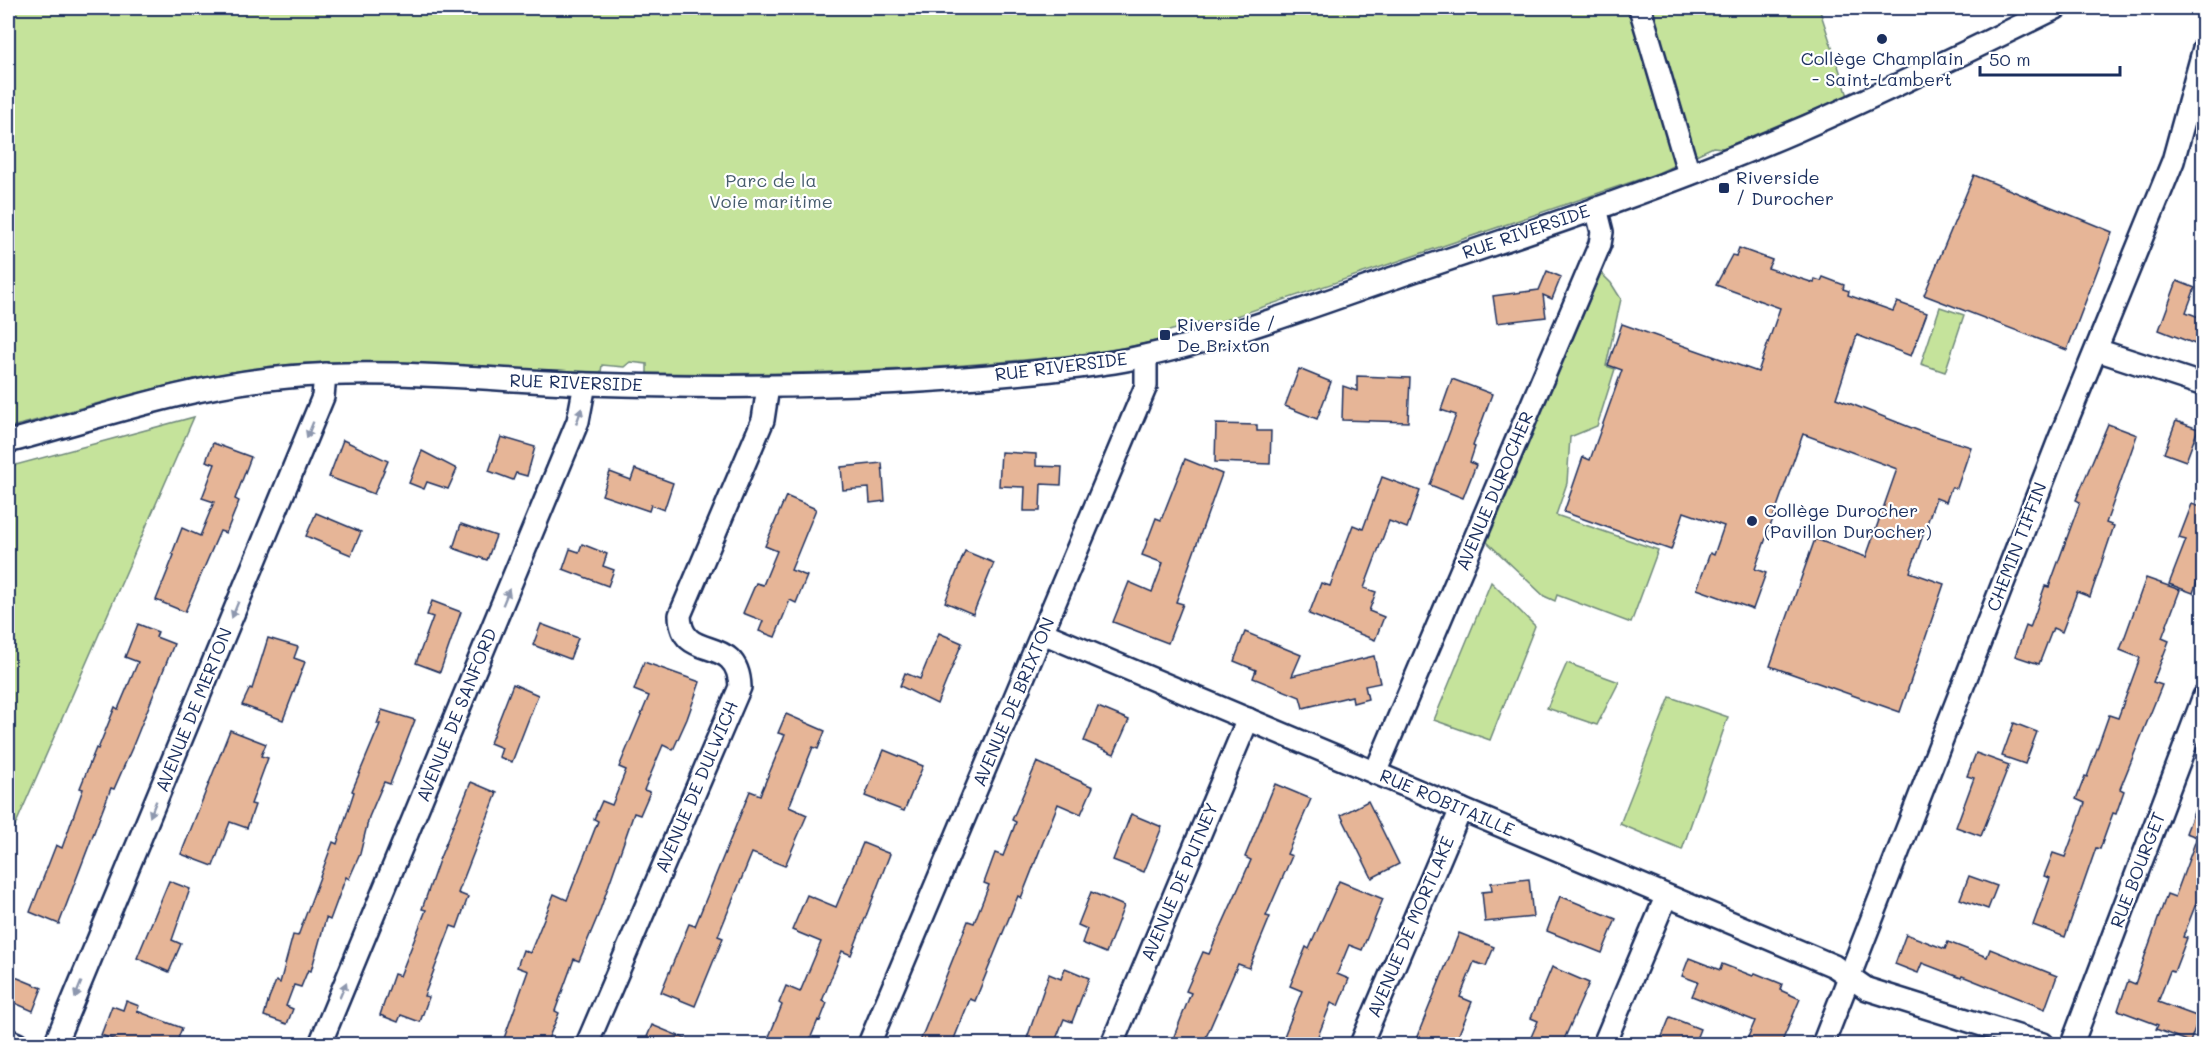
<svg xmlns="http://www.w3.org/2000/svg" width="2211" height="1052" font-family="Mali,sans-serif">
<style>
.green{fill:#c5e39b;stroke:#70897c;stroke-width:1.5}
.building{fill:#e6b597;stroke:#1b2f5e;stroke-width:1.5}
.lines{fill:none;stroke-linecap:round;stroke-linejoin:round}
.minor-casing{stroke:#1b2f5e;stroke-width:26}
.minor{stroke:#fff;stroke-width:21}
.oneway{fill:#8d97ae}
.poi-dot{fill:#1b2f5e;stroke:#fff;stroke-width:2}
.labels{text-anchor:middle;stroke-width:4.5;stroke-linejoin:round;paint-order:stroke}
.poi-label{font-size:18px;fill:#1b2f5e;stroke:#fff;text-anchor:start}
.park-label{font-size:18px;fill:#465c6d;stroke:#fff}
.street-label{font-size:18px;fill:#1b2f5e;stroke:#fff}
</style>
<rect width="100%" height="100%" fill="#fff"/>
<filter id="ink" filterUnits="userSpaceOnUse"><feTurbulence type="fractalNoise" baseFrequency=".0167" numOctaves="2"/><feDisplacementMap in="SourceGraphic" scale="12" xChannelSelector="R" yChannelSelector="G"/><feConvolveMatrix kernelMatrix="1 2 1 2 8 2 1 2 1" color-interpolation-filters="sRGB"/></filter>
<g filter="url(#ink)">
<g class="green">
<path d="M 8,8 L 1819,8 L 1848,96 L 1723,148 L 1713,147 L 1658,173 L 1201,328 L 1199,323 L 1161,333 L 1161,339 L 1156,341 C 1101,354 1045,358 989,363 C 875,373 761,375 647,373 L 647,364 L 630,362 L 624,367 L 602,365 L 601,372 L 338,362 C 224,363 117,399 8,428 Z"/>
<polygon points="1601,273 1611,283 1621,299 1606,366 1615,369 1597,426 1570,437 1567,483 1556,515 1658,550 1631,623 1557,595 1555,601 1544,596 1487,542"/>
<polygon points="1940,307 1964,315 1945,372 1921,364"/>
<polygon points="194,417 8,842 8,467"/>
<polygon points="1491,582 1535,626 1490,740 1434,720"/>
<polygon points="1567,663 1619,682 1597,725 1547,708"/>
<polygon points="1670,697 1728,717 1682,850 1620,824"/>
</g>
<g class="building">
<polygon points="1974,175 2112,232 2067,350 1924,295"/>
<polygon points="1739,248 1772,260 1768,268 1814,283 1815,279 1821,281 1823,277 1844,285 1843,289 1849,291 1848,295 1893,311 1897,302 1927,313 1911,356 1857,335 1836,398 1922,432 1971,447 1957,488 1951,488 1946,502 1936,498 1910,572 1944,584 1900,712 1770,666 1815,539 1866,557 1897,469 1803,434 1755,569 1766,573 1753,609 1697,589 1710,553 1714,555 1724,526 1684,512 1671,550 1564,512 1583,457 1590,460 1622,370 1608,365 1622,324 1758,372 1780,308 1716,285 1732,255 1736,256"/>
<polygon points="1547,271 1561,277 1552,299 1543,295 1546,317 1497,323 1493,296 1539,290"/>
<polygon points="2177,281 2195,288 2186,312 2204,319 2195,344 2159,330"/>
<polygon points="1299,369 1331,382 1317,419 1285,406"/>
<polygon points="1357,376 1410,378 1408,422 1342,420 1343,386 1357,391"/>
<polygon points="1452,379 1492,394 1473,446 1475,447 1470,462 1476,465 1463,498 1430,485 1456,415 1441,410"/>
<polygon points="2176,421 2198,429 2186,461 2164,453"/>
<polygon points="1216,424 1257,425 1257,431 1271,431 1270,464 1215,462"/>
<polygon points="2108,424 2137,435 2106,523 2114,526 2090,597 2077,592 2062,632 2053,628 2039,664 2015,656 2026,626 2030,628 2045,586 2049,587 2080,502 2076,500"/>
<polygon points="501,437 535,447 527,476 516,473 513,480 489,471"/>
<polygon points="343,440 388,461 374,494 329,477"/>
<polygon points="213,443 251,457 235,499 239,501 226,533 220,531 185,612 156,600 174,555 172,554 182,528 200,536 214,502 202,498 215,464 206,461"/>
<polygon points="422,451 457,469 448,489 427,482 424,489 409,483"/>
<polygon points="1001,452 1036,454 1036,466 1062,467 1061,485 1041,484 1040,511 1024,511 1025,487 999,486"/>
<polygon points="1185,459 1222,474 1176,602 1183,604 1168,643 1113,622 1129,582 1152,592 1163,563 1142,555 1156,518 1161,520"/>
<polygon points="882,463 885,501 870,503 869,488 843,490 841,467"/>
<polygon points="635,469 673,483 664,510 651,505 649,511 602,495 610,472 631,480"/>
<polygon points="1382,477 1420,491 1407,528 1389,521 1364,588 1376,592 1369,611 1384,617 1375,640 1309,614 1321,583 1330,586 1353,525 1363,529"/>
<polygon points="786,496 816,509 791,570 807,576 796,603 790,600 775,637 759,631 763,621 743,613 756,583 763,585 777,551 765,546"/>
<polygon points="2192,504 2204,508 2204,563 2193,593 2169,584 2186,540 2179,538"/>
<polygon points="316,513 361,532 351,555 306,536"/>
<polygon points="461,524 496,536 487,560 453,548"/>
<polygon points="582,544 607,554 603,566 614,570 608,586 563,569 570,549 579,552"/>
<polygon points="965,551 994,563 973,614 945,602"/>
<polygon points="2146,578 2180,590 2162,638 2169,641 2153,682 2162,685 2120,789 2124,791 2116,814 2113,813 2100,849 2096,848 2065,937 2033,925 2050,878 2044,876 2053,853 2065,857 2085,803 2076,799 2085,776 2087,777 2109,715 2118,718 2140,658 2120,650"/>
<polygon points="432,601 461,612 440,672 416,663 433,617 427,615"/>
<polygon points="138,624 158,632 156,637 174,644 132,748 114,789 111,788 59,924 30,912 56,845 62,848 83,789 80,788 96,748 98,749 115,707 118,709 138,662 125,657"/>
<polygon points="541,624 578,638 570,659 533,645"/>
<polygon points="1245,632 1301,655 1292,676 1374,656 1380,683 1365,686 1368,699 1353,703 1352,696 1303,708 1300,697 1253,678 1256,670 1234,661"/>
<polygon points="939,633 962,643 937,704 900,686 905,673 920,679"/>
<polygon points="268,638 298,647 294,658 305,662 283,720 242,705 250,688 252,689"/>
<polygon points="644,662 700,682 687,719 673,750 663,745 644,790 650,792 640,815 634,813 599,913 579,961 574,959 555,1011 559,1013 546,1044 502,1044 528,971 517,967 523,950 530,953 554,894 567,900 598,821 594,819 602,801 612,805 626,770 619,767 649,696 634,690"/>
<polygon points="513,684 538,695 512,762 499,757 502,748 490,743"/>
<polygon points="1098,707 1129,720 1114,754 1084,741"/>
<polygon points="382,710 415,720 390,784 384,782 369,817 360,854 349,879 346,877 330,920 326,918 311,971 308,970 301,987 294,985 286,1006 293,1009 287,1024 264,1016 269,998 276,981 280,983 293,935 298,936 333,842 337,844 354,792 352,791 380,724 377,724"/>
<polygon points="786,714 825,731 818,749 813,747 789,807 807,815 785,866 752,853 718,936 723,938 695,1006 661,992 689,924 695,926 750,791 760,795 785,735 778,733"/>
<polygon points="2014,723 2037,732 2025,764 2002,756"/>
<polygon points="230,730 266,744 261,756 268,758 251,804 255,805 247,828 230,822 213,866 181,854"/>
<polygon points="884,750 923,766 904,811 865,796"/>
<polygon points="1976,753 2009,765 1981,836 1956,827 1974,778 1967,776"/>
<polygon points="1037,762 1093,787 1081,814 1058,804 1021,898 1018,896 975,1001 970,999 952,1044 919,1044 968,921 974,923 989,885 984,883 995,853 1003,856 1016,822 1012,820"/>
<polygon points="471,782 497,793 458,893 468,897 457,928 451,926 424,996 429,997 420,1022 401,1015 398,1022 380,1015 394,974 400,976 426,910 422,909 439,860"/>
<polygon points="1275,784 1311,799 1287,854 1292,856 1266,916 1270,917 1249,968 1238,964 1203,1044 1171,1044 1191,993 1186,991 1203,952 1209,954 1251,860 1245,857"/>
<polygon points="2202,791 2204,883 2183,937 2187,938 2174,972 2170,971 2158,1002 2199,1017 2190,1042 2156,1029 2158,1025 2118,1010 2128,981 2135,984 2167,894 2175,897 2197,837 2186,833"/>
<polygon points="1368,801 1399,864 1372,878 1341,815"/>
<polygon points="1131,814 1162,827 1144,872 1113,860"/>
<polygon points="863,843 890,854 851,955 842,951 822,1001 827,1003 820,1021 818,1020 808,1044 766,1044 782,1005 779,1003 786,986 800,992 821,942 792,930 807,895 836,907"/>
<polygon points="1969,876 1997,886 1988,909 1960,899"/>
<polygon points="1529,879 1533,917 1485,922 1482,892 1492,891 1491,883"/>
<polygon points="169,881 190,889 172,940 181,944 169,972 137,958"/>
<polygon points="1339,881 1383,899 1362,950 1349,945 1337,974 1349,979 1338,1006 1331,1003 1315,1044 1281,1044 1302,991 1290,986 1306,947 1309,949"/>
<polygon points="1091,892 1124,906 1106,953 1082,943 1087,929 1078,925"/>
<polygon points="1560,896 1616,919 1602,953 1547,931"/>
<polygon points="1459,933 1494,947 1486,966 1474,962 1460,997 1472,1002 1455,1044 1414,1044"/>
<polygon points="1906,934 1945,949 1948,942 1987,957 1990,949 2057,976 2045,1009 1962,976 1961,978 1922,963 1918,973 1895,964"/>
<polygon points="1689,958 1720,970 1722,964 1753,976 1755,973 1782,984 1780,990 1800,999 1781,1044 1745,1044 1755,1021 1692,996 1698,982 1682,976"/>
<polygon points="1552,967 1589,983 1562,1044 1528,1044 1538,1021 1531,1018"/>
<polygon points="1065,968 1089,978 1072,1022 1064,1019 1054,1044 1025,1044 1049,974 1061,979"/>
<polygon points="8,974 42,988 33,1011 8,1000"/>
<polygon points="126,1001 139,1006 137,1011 182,1028 176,1044 126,1044 101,1035 112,1006 123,1010"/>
<polygon points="1670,1017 1700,1029 1694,1044 1659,1044"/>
<polygon points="652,1025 698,1044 644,1044"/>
</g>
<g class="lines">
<defs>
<g id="minor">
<polyline points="1640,8 1689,174"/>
<polyline points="2097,350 2204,385"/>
<path d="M 8,442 C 100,417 192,385 288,377 C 386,368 488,380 587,384 C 736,389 885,387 1034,372 C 1070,368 1105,365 1140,357 C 1230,338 1318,304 1405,274 C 1536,230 1669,186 1796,131 C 1884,93 1970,50 2056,8"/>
<polyline points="1043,633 1834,966 1867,989 2043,1044"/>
<polyline points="1375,773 1600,244 1602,232 1596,208"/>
<polyline points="8,1040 17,1044"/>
<polyline points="55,1044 323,397 325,374"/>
<polyline points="320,1044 578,421 585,384"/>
<path d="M 587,1044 L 740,687 C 738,631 681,665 680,615 L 763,420 L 768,387"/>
<polyline points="869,1044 1146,386 1146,356"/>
<polyline points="1112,1044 1248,719"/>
<polyline points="1361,1044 1461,809"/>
<polyline points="1604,1044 1666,897"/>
<polyline points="1823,1044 2059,440 2173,161 2204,48"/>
<polyline points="2072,1044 2204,696"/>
</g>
</defs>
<use href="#minor" class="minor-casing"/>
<use href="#minor" class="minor"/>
</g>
<defs><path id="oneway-solid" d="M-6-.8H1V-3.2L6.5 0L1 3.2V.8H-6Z" transform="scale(1.5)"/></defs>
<g class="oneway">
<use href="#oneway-solid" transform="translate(579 416) rotate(-71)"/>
<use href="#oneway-solid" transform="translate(310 430) rotate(112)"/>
<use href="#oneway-solid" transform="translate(506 597) rotate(-68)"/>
<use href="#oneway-solid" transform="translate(235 610) rotate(112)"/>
<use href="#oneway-solid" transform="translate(153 809) rotate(112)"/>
<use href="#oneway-solid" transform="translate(78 990) rotate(112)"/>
<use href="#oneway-solid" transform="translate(343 990) rotate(-67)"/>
</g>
</g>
<g class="poi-dot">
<circle cx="1882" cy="39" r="6"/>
<rect x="1718" y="182" width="12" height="12" rx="3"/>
<rect x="1159" y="329" width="12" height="12" rx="3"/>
<circle cx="1752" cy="521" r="6"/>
</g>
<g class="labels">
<g class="poi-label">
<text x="1882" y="65" text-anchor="middle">Collège Champlain<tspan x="1882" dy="21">- Saint-Lambert</tspan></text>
<text x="1736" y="184">Riverside<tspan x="1736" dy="21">/ Durocher</tspan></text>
<text x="1177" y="331">Riverside /<tspan x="1177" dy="21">De Brixton</tspan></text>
<text x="1764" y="517">Collège Durocher<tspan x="1764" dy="21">(Pavillon Durocher)</tspan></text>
</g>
<g class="park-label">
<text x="771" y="187">Parc de la<tspan x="771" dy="21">Voie maritime</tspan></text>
</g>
<g class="street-label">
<text transform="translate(1526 232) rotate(-19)" y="6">RUE RIVERSIDE</text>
<text transform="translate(1061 367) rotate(-7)" y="6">RUE RIVERSIDE</text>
<text transform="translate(576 383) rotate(2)" y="6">RUE RIVERSIDE</text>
<text transform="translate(1495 491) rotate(-67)" y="6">AVENUE DUROCHER</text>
<text transform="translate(2017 547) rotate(-69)" y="6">CHEMIN TIFFIN</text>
<text transform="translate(1014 702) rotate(-67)" y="6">AVENUE DE BRIXTON</text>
<text transform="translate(194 710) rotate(-68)" y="6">AVENUE DE MERTON</text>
<text transform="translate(457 715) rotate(-68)" y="6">AVENUE DE SANFORD</text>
<text transform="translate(697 787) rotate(-67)" y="6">AVENUE DE DULWICH</text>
<text transform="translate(1447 803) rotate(23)" y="6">RUE ROBITAILLE</text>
<text transform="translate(2138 870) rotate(-69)" y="6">RUE BOURGET</text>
<text transform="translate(1180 882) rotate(-67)" y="6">AVENUE DE PUTNEY</text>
<text transform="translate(1411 927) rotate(-67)" y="6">AVENUE DE MORTLAKE</text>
</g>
</g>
<rect width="2211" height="1052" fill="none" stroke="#fff" stroke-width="30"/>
<rect x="15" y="15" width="2181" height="1022" fill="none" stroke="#1b2f5e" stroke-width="2" filter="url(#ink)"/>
<path d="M1980 66v9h140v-9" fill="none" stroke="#1b2f5e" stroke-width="3"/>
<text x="1989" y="66" font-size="18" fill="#1b2f5e" stroke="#ffffff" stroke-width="4.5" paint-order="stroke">50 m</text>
</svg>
